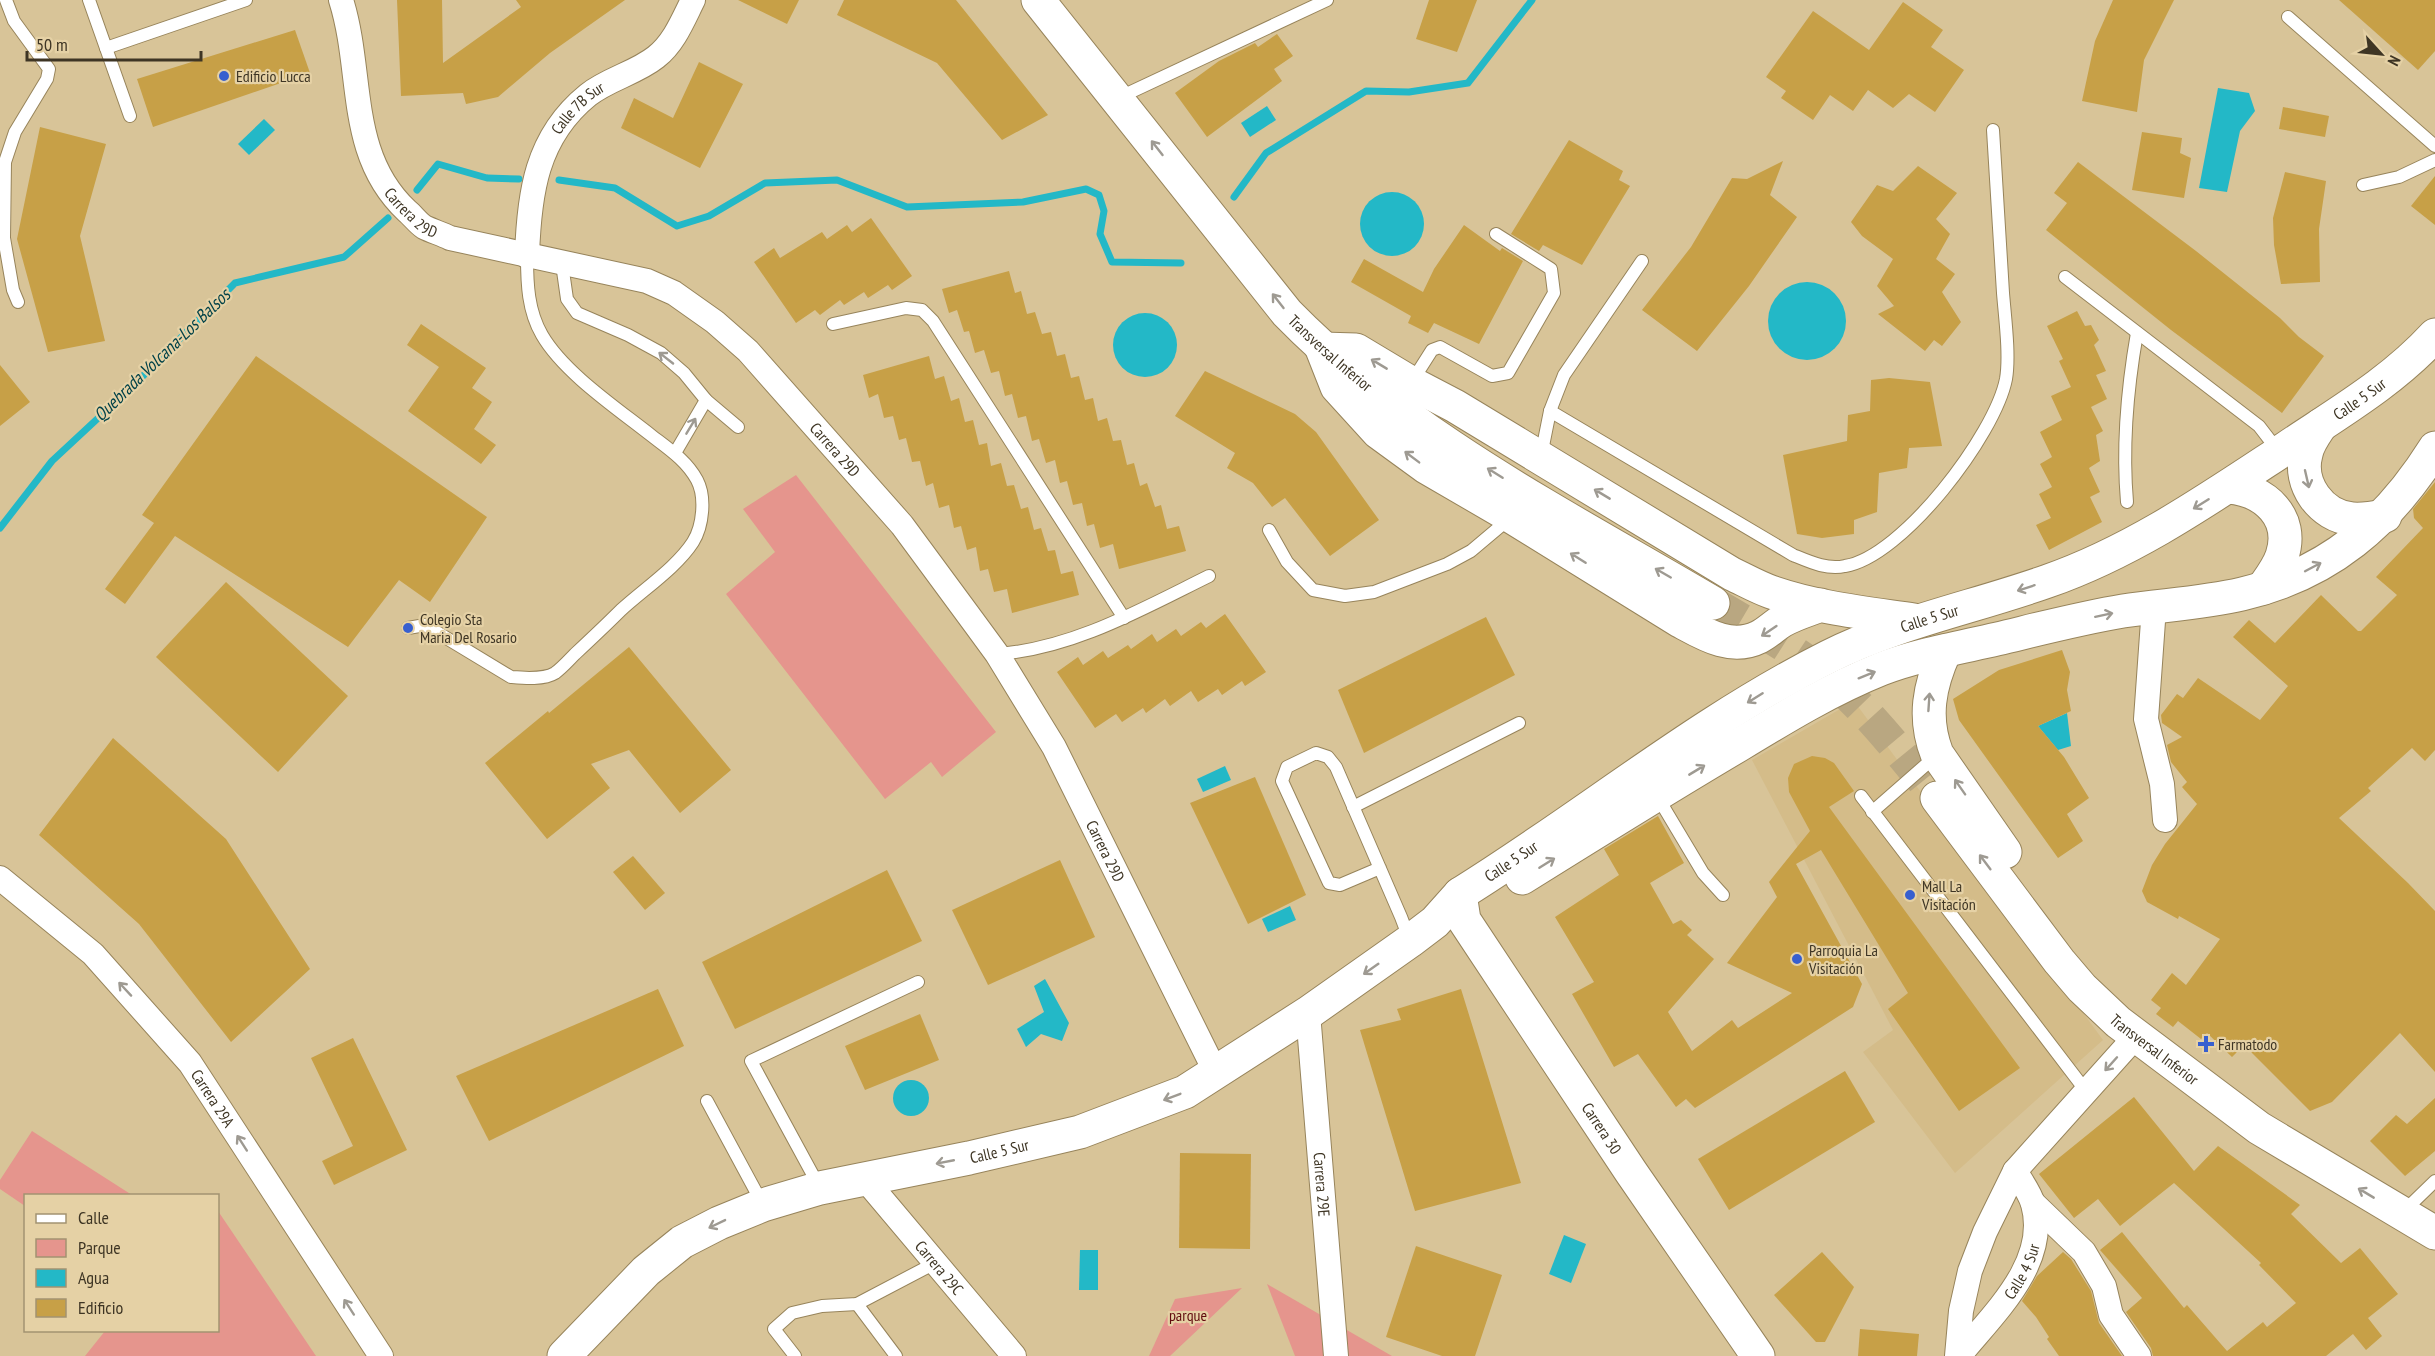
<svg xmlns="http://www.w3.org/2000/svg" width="2435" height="1356" font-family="'PT Sans Narrow',sans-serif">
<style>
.built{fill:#d4bc89}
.green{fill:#e5958d}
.water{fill:#23b8c7}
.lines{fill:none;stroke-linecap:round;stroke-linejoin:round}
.stream{stroke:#23b8c7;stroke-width:7}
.building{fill:#c7a047}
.secondary-tunnel{stroke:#b9a781;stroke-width:33;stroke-dasharray:33 16;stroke-linecap:butt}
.lane-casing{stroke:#97845b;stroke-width:14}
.street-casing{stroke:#97845b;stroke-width:26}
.secondary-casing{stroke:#97845b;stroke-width:35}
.lane{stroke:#fff;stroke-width:12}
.street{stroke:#fff;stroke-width:24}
.secondary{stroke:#fff;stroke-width:33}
.oneway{stroke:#9e9a92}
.poi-dot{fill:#375fcf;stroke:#e5d1a5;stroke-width:2}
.labels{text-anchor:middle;stroke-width:4.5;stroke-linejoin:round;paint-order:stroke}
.poi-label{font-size:16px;fill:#3e3524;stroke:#e5d1a5;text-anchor:start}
.street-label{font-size:16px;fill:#3e3524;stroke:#e5d1a5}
.park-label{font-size:16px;fill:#600b0e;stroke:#e5d1a5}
.water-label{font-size:18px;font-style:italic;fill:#024248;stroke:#e5d1a5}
</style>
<rect width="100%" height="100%" fill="#d8c498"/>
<polygon class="built" points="1854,701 2103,1040 1955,1173 1863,1052 1893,1030 1752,760"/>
<g class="green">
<polygon points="796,475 996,732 942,777 931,762 885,799 726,594 775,552 743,509"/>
<polygon points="32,1131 132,1195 26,1196 25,1206 0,1189 0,1180"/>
<polygon points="218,1211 316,1356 85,1356 105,1331 218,1330"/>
<polygon points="1267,1284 1392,1356 1295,1356"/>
<polygon points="1242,1288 1170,1356 1149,1356 1175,1299"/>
</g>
<g class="water">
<polygon points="2218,88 2249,93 2255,111 2240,131 2227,192 2199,188"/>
<polygon points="1267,106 1276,120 1250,137 1241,123"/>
<polygon points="264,119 275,130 249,155 238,144"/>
<circle cx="1392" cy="224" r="32"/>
<circle cx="1807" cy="321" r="39"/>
<circle cx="1145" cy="345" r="32"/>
<polygon points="2067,713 2071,746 2058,750 2038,726"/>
<polygon points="1225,766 1231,780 1203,792 1197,779"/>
<polygon points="1290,906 1296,920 1268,932 1262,919"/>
<polygon points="1045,979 1069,1023 1062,1041 1041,1034 1026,1047 1017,1029 1044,1012 1034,986"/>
<circle cx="911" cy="1098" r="18"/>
<polygon points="1564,1235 1586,1244 1571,1283 1549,1274"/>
<polygon points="1080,1250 1098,1250 1098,1290 1079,1290"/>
</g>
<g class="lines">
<g class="stream">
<polyline points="559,180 615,188 677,226 709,216 765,183 837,180 907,207 1023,202 1086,189 1099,195 1104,211 1100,234 1112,262 1181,263"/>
<polyline points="417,190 438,164 487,178 519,179"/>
<polyline points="1234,197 1266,153 1366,91 1409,92 1468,83 1532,0"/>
<polyline points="0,528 52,461 138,381 235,283 344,257 388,218"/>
</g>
</g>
<g class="building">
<polygon points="397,0 442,0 443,63 521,7 516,0 625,0 550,53 498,97 466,104 463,93 401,96"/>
<polygon points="738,0 799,0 787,24"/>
<polygon points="844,0 956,0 1048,115 1002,140 937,63 837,15"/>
<polygon points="1429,0 1477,0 1457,52 1416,39"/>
<polygon points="2113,0 2174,0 2144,60 2137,112 2082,101 2095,41"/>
<polygon points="2339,0 2435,0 2435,51 2418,70"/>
<polygon points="1903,2 1943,30 1931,47 1964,70 1935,112 1909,94 1893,108 1868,90 1853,111 1830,95 1813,120 1781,98 1786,91 1766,77 1813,11 1869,50"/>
<polygon points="295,30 310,73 153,127 137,79"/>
<polygon points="1277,34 1293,56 1274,69 1282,81 1207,137 1175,93 1219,61 1255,43 1258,47"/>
<polygon points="699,62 743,84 700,168 621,128 634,98 673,118"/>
<polygon points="2283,107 2329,116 2325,137 2279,129"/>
<polygon points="40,127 106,144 80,236 105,341 48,352 17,239"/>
<polygon points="2142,132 2182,138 2180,153 2191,158 2184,198 2132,190"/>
<polygon points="1569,140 1623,171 1619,180 1630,186 1582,265 1543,245 1539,251 1511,234"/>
<polygon points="1783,161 1770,195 1797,217 1749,286 1697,351 1642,310 1691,247 1732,178 1747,179"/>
<polygon points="2078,162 2196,251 2280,318 2299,337 2324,356 2282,413 2171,330 2046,230 2067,203 2054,193"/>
<polygon points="1918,166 1957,193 1936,219 1950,234 1936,259 1955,274 1942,292 1961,322 1942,346 1934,340 1925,351 1878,314 1894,306 1877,286 1893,259 1862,236 1851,222 1877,185 1893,191"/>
<polygon points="2285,172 2326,181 2319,229 2320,282 2281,284 2274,245 2273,218"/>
<polygon points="2435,176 2435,225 2411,206"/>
<polygon points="871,218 912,276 892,290 888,285 868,298 864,292 844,305 840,300 820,315 815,310 796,323 754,262 774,248 780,258 822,232 827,239 847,225 852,232"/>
<polygon points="1464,225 1500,251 1502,248 1523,261 1479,344 1434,323 1428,333 1408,323 1411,316 1351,282 1364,259 1423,292 1434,269"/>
<polygon points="1009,271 1015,293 1021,291 1027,314 1035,312 1042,334 1051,332 1057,356 1065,354 1071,378 1079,376 1085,400 1093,398 1098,421 1107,418 1113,441 1121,440 1127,465 1134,463 1140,486 1147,483 1155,507 1161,505 1167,529 1179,526 1186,551 1119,569 1113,544 1100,548 1094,524 1087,526 1082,503 1073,505 1067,481 1060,483 1055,460 1046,463 1039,439 1032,441 1026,416 1018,418 1012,394 1005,396 999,371 991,373 984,350 975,353 969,331 964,332 957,310 949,313 942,289"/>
<polygon points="2077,311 2085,326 2091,325 2099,340 2094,345 2106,371 2096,375 2107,399 2091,407 2103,431 2096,435 2100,461 2089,468 2100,492 2090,497 2102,522 2049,550 2036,525 2051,518 2039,494 2052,487 2040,464 2052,457 2040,432 2062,420 2051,396 2071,387 2059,361 2063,359 2047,326"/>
<polygon points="421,324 486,368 472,388 492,402 474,429 496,445 481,464 408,411 439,367 407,345"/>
<polygon points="256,356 487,517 430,602 399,580 348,647 175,536 125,604 105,589 154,523 142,515"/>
<polygon points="929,356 935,379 944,376 951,401 959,398 965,422 973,420 979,445 987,443 991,466 1001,463 1007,486 1014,485 1021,509 1028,507 1034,530 1041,528 1048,551 1055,550 1061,574 1073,571 1079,595 1012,613 1007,589 994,592 988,569 980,571 976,547 967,550 961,526 954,528 949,505 939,508 933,483 926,486 920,461 912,462 906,438 899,440 893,416 884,418 878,394 869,398 863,375"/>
<polygon points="0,365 30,402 0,426"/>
<polygon points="1205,371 1295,414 1316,432 1379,520 1330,556 1285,498 1272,507 1253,483 1227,468 1235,453 1175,416"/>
<polygon points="1889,378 1930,382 1942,446 1909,448 1907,468 1879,473 1877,512 1854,520 1854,534 1822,538 1797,534 1783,455 1847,441 1848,415 1870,411 1871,380"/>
<polygon points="2435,482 2435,750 2425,761 2412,748 2368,788 2371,791 2339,818 2408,883 2435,911 2435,1072 2400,1033 2332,1102 2310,1111 2244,1045 2232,1057 2207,1033 2201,1039 2178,1021 2173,1027 2156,1014 2161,1008 2151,1000 2172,973 2186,985 2220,939 2179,916 2178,919 2147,902 2142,891 2152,865 2165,844 2197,804 2182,787 2187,782 2171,762 2167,745 2182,737 2162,723 2161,715 2177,694 2183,698 2198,678 2260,720 2288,686 2233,637 2249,620 2275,643 2321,595 2358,631 2361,631 2397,595 2376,577 2423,528 2414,518 2413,509"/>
<polygon points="226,582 348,696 278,772 156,657"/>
<polygon points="1225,614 1266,672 1245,686 1242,681 1222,695 1218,689 1198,702 1191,691 1170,706 1165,699 1146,713 1143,708 1122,722 1116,714 1095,728 1057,672 1078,657 1083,665 1103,651 1108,658 1128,645 1131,649 1152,634 1157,642 1176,629 1181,636 1201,622 1206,628"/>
<polygon points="1486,617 1515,675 1364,753 1338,690"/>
<polygon points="629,647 731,770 680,813 629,750 591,764 610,788 547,839 485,763 548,711 549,713"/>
<polygon points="2062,650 2070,672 2067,690 2071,711 2038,726 2064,757 2089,798 2067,814 2083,841 2058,858 1959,720 1953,699 1999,670"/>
<polygon points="113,738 226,839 310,969 231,1042 139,924 39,835"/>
<polygon points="1812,756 1825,758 1834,763 1854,791 1829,807 2020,1068 1959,1111 1888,1009 1908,993 1821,850 1796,864 1862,984 1853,1007 1695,1108 1686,1099 1676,1107 1638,1054 1614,1067 1572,994 1594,982 1555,917 1619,875 1604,849 1658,816 1684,863 1650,883 1673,924 1681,920 1692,930 1687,935 1714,959 1668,1012 1692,1051 1732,1020 1738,1028 1792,993 1727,963 1777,897 1769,882 1810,831 1789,792 1788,778 1794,764"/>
<polygon points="1255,777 1306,895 1248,924 1190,803"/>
<polygon points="633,856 665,893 645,910 613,872"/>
<polygon points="1060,860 1095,937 988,985 952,910"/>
<polygon points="887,870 922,941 735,1029 702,962"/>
<polygon points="658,989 684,1046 489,1141 456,1076"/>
<polygon points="1461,989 1521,1183 1415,1211 1360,1030 1401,1020 1397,1009"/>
<polygon points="920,1014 939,1060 865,1090 845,1046"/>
<polygon points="353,1038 407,1150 334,1185 322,1161 353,1146 311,1058"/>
<polygon points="1845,1071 1875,1122 1729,1210 1698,1159"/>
<polygon points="2134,1097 2194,1171 2218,1146 2300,1205 2291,1214 2341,1263 2360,1248 2398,1294 2368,1318 2382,1336 2366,1350 2353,1334 2326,1356 2153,1356 2151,1348 2126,1312 2142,1298 2100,1250 2122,1232 2184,1308 2187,1305 2227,1351 2263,1322 2267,1327 2296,1303 2259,1265 2261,1263 2174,1183 2120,1226 2098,1199 2074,1218 2039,1174"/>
<polygon points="2435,1098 2435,1151 2405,1176 2370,1141 2396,1115 2407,1124"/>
<polygon points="1180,1153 1251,1154 1250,1249 1179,1248"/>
<polygon points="1416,1246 1502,1275 1475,1356 1442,1356 1386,1337"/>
<polygon points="1822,1252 1854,1287 1825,1342 1816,1342 1774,1295"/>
<polygon points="2063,1252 2071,1259 2091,1291 2099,1323 2122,1356 2059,1356 2047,1339 2049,1337 2036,1317 2022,1301 2037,1276"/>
<polygon points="1860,1329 1919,1334 1917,1356 1858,1356"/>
</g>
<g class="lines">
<path class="secondary-tunnel" d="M 1713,603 C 1750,625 1788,646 1822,672 C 1867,708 1901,754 1937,798"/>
<defs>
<g id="lane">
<polyline points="6,0 14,21 49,69 47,79 15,132 5,162 4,238 13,290 18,302"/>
<polyline points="89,0 130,116"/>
<polyline points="2288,17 2435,146"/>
<polyline points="106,48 246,0"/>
<polyline points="1118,98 1327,0"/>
<polyline points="2363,185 2399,177 2435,160"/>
<polyline points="562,264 567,299 577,313 628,335 661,353 684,373 706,400 738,427"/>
<polyline points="2065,277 2259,426 2279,452"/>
<polyline points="833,324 906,308 922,310 933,321 1124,618"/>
<polyline points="1411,383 1432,350 1440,347 1492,376 1508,373 1554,293 1551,269 1496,234"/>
<path d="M 1550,411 L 1793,555 C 1810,562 1827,570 1845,566 C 1902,557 1995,435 2006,379 C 2010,355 2005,318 2003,293 C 2000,239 1996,184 1993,130"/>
<polyline points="675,453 706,400"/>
<polyline points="1541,456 1550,411 1564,375 1642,261"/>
<path d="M 2127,502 C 2122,444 2127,390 2137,333"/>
<polyline points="1269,530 1287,562 1313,590 1345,596 1374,592 1447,564 1471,551 1509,519"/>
<path d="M 408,628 L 425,625 L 511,677 C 523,678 544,680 555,673 C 562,668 569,660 575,654 C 590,640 606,625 621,610 C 644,589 677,567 693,542 C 703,526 706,497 697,480 C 687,461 669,449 652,436 C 618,409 564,373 542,335 C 528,311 527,284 527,256"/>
<path d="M 997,654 C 1072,649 1142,609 1209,576"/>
<polyline points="1657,796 1703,873 1723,895"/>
<polyline points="1861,796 2086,1091"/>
<polyline points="1353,807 1519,723"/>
<polyline points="1872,812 1937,755"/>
<polyline points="1380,868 1340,885 1329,883 1282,781 1287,767 1316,753 1328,757 1336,767 1401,917 1409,938"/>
<polyline points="707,1101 762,1203"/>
<polyline points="820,1188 751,1061 918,982"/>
<polyline points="2402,1213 2435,1181"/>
<polyline points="857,1304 896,1356"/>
<polyline points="795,1356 774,1329 792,1313 822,1306 857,1304 937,1262"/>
</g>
<g id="street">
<path id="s1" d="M 341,0 C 364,73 346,154 407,211 C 413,216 418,223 424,227 C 432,231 442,234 450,238 L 647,281 L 674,293 L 715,322 L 748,351 L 902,525 L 975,624 L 997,654 L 1054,747 L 1216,1073"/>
<path id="s2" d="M 527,256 C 529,194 536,137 588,95 C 608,79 636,73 656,57 C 674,43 683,20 693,0"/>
<polyline points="2154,607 2146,719 2162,784 2165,820"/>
<path id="s3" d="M 0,878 L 93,954 L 190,1063 L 381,1356"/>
<path id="s4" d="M 1308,1013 L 1336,1356"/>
<path id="s5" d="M 864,1178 L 1014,1356"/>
<polyline points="2033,1203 2084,1252 2104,1286 2111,1315 2139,1356"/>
<polyline points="1957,1356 1961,1311 1970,1271 1985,1232 2015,1171 2136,1036"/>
<path id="s6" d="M 1959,1356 C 1992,1315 2050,1263 2033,1204 C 2030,1193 2021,1181 2015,1171"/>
</g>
<g id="secondary">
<path id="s7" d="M 1038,0 L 1287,313 C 1408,437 1566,516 1713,603"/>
<path d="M 2321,425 C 2315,434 2308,443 2306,454 C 2298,484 2321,516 2352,519 C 2362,520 2374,518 2385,516"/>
<path d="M 2229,487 C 2264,490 2295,517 2282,556 C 2278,568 2270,578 2263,588"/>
<path d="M 1821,605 C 1808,610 1794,614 1782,621 C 1774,626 1767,633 1759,637 C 1731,651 1704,634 1680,621 L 1512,517 L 1426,467 L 1378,432 L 1337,387 L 1322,349 L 1356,350 L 1411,383 L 1455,406 L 1732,574 C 1745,580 1757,587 1771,592 C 1817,608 1866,613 1914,620"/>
<path d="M 1945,651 C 1929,686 1923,718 1937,754 L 2005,852"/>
<path id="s8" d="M 1937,798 L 2059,961 L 2082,988 L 2118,1022 L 2259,1128 L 2435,1233"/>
<path d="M 1522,878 C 1594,833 1666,788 1739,745 C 1785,717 1831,689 1881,669 C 1918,655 1958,648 1997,639 C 2039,629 2081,618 2123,611 C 2163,605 2203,603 2242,594 C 2329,574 2388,523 2435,448"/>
<path id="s9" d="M 1460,894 L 1464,920 L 1631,1172 L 1758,1356"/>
<path id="s10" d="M 564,1356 L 646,1271 L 682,1242 L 719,1223 L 763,1205 L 820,1188 L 969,1158 L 1080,1132 L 1185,1092 L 1308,1013 L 1410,941 L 1435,922 L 1460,894 C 1584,817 1697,723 1828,657 C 1897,622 1975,607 2048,581 C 2134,551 2210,498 2286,448 C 2338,413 2392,382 2435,335"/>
</g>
</defs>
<use href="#lane" class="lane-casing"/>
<use href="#street" class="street-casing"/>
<use href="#secondary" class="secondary-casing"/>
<use href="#lane" class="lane"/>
<use href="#street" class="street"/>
<use href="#secondary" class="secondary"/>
</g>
<defs><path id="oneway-shaft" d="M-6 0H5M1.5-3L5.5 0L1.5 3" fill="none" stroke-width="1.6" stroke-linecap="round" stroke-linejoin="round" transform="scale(1.5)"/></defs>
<g class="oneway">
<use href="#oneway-shaft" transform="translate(1157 148) rotate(-128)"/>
<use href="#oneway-shaft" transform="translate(1278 301) rotate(-128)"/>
<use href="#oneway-shaft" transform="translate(666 358) rotate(-142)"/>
<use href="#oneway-shaft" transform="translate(1379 364) rotate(-149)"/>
<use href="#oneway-shaft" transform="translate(691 426) rotate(-59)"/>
<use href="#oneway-shaft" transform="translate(1412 457) rotate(-143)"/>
<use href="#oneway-shaft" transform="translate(1495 473) rotate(-148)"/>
<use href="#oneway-shaft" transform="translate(2307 479) rotate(77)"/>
<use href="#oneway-shaft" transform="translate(1602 494) rotate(-149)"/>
<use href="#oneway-shaft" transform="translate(2201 504) rotate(148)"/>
<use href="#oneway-shaft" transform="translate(1578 558) rotate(-148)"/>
<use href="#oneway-shaft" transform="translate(2313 567) rotate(-28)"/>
<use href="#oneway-shaft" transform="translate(1663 573) rotate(-150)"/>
<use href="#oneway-shaft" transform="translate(2026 588) rotate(162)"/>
<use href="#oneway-shaft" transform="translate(2104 615) rotate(-12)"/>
<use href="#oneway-shaft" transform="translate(1769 631) rotate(146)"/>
<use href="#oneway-shaft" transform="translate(1867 675) rotate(-22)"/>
<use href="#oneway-shaft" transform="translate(1755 698) rotate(148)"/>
<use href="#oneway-shaft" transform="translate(1929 702) rotate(-86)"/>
<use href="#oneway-shaft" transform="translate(1697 770) rotate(-31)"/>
<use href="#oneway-shaft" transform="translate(1960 787) rotate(-125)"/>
<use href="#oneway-shaft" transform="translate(1985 862) rotate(-127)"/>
<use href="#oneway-shaft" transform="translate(1547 863) rotate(-32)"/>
<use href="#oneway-shaft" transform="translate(1371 969) rotate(145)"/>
<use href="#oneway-shaft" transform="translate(125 989) rotate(-133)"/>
<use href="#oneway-shaft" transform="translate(2111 1064) rotate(132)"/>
<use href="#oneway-shaft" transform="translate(1172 1097) rotate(159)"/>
<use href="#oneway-shaft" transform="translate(242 1143) rotate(-123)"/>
<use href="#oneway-shaft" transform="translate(945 1162) rotate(169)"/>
<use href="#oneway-shaft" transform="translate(2366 1193) rotate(-149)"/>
<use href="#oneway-shaft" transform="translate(717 1224) rotate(154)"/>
<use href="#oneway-shaft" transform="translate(349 1307) rotate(-123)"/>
</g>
<g class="poi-dot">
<circle cx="224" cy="76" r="6"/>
<circle cx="408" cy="628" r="6"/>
<circle cx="1910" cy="895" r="6"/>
<circle cx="1797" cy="959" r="6"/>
<path d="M2203 1035h6v6h6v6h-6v6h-6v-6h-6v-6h6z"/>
</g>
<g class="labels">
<g class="poi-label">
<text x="236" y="82">Edificio Lucca</text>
<text x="420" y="625">Colegio Sta<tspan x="420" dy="18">Maria Del Rosario</tspan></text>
<text x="1922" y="892">Mall La<tspan x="1922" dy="18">Visitación</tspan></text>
<text x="1809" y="956">Parroquia La<tspan x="1809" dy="18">Visitación</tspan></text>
<text x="2218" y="1050">Farmatodo</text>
</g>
<g class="street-label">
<text dy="6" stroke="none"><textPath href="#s2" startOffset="162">Calle 7B Sur</textPath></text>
<text dy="6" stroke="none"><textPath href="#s1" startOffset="230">Carrera 29D</textPath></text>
<text dy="6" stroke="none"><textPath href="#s7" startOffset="459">Transversal Inferior</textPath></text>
<text dy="6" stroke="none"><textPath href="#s10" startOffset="2064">Calle 5 Sur</textPath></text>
<text dy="6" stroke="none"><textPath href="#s1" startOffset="734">Carrera 29D</textPath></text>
<text dy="6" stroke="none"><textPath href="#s10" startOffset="1578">Calle 5 Sur</textPath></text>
<text dy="6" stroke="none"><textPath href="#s1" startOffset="1220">Carrera 29D</textPath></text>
<text dy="6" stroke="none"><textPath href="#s10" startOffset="1092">Calle 5 Sur</textPath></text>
<text dy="6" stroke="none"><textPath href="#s8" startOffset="334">Transversal Inferior</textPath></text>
<text dy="6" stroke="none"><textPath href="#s3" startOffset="308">Carrera 29A</textPath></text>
<text dy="6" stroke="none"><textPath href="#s9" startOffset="276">Carrera 30</textPath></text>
<text dy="6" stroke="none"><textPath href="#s10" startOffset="496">Calle 5 Sur</textPath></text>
<text dy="6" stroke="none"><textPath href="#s4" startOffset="172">Carrera 29E</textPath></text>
<text dy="6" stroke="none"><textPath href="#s5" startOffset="117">Carrera 29C</textPath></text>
<text dy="6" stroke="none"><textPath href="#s6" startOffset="106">Calle 4 Sur</textPath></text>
</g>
<g class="park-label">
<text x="1188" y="1321">parque</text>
</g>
<g class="water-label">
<text transform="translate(162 355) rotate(-44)" y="6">Quebrada Volcana-Los Balsos</text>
</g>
</g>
<rect x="24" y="1194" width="195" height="138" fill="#e5d1a5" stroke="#a29371" stroke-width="1.5"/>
<rect x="36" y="1214" width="30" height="9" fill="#ffffff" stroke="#a29371" stroke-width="1.5"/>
<text x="78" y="1224" font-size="18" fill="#3e3524">Calle</text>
<rect x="36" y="1239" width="30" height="18" fill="#e5958d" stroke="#a29371" stroke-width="1.5"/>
<text x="78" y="1254" font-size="18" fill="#3e3524">Parque</text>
<rect x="36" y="1269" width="30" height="18" fill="#23b8c7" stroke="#a29371" stroke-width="1.5"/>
<text x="78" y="1284" font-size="18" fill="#3e3524">Agua</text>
<rect x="36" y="1299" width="30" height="18" fill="#c7a047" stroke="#a29371" stroke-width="1.5"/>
<text x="78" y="1314" font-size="18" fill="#3e3524">Edificio</text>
<g transform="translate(2381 54) rotate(117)" stroke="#e5d1a5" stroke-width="4.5" paint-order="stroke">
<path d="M0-4.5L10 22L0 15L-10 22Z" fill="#3e3524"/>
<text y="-9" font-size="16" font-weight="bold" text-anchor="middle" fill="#3e3524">N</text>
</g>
<path d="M27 51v9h174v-9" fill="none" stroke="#3e3524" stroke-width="3"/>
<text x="36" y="51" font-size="18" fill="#3e3524" stroke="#e5d1a5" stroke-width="4.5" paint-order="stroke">50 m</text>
</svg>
